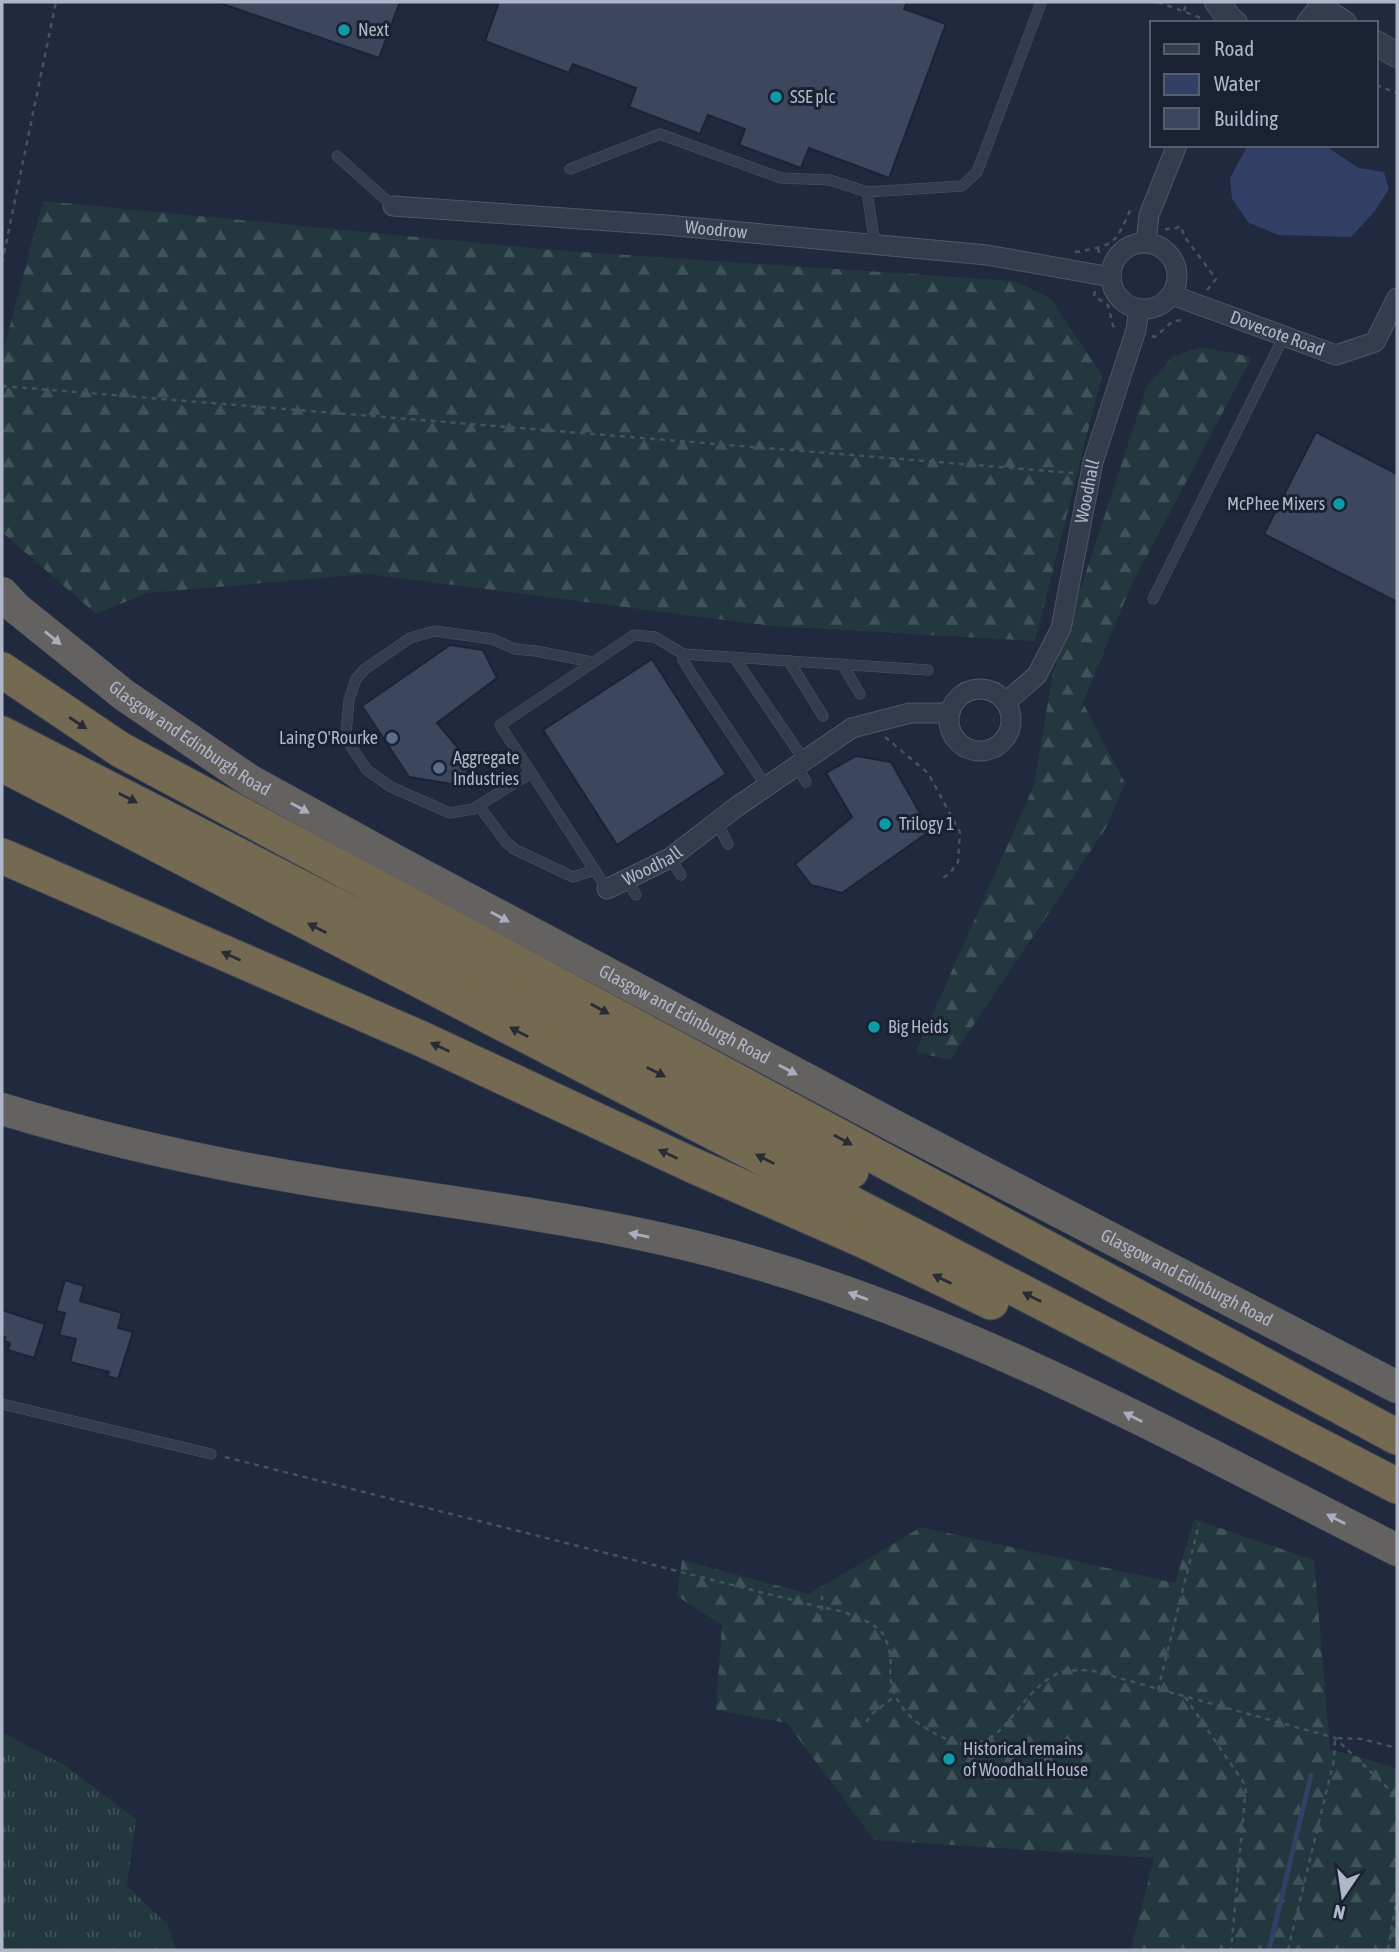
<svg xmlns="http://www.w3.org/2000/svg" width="1399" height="1952" font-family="'Asap Condensed',sans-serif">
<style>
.grass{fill:url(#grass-tufts)}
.forest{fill:url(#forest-firs)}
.water{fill:#314064}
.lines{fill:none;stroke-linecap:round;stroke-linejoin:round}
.stream{stroke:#314064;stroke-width:5}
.building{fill:#3c475d;stroke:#1c2334;stroke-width:2}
.service-casing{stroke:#505668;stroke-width:11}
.minor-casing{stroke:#505668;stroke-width:21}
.tertiary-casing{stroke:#505668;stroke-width:26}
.trunk-casing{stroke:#3d4355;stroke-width:33}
.motorway-casing{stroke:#3d4355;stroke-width:37}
.path{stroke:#40555c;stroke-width:2.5;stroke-dasharray:5 5;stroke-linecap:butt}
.service{stroke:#343c4d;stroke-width:10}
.minor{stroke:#343c4d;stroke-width:19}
.tertiary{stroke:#343c4d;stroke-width:24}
.trunk{stroke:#636260;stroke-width:32}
.motorway{stroke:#746a51;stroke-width:35}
.oneway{fill:#a8aebe}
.oneway2{fill:#282c37}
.culture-dot{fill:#0f9aa8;stroke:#1a2132;stroke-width:2.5}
.service-dot{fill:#5c6f8a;stroke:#1a2132;stroke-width:2.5}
.labels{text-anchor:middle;stroke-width:6;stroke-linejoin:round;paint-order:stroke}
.poi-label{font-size:18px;fill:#b0b6c9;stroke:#1a2132;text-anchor:start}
.street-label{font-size:18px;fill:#b0b6c9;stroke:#1a2132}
</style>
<defs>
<pattern id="grass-tufts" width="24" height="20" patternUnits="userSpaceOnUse" patternTransform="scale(1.75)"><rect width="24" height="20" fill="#22383e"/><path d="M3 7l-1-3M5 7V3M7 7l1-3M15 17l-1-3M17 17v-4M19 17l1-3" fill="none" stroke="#405359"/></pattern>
<pattern id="forest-firs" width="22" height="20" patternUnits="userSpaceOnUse" patternTransform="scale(1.75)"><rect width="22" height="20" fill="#22383e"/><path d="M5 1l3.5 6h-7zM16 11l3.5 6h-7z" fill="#405359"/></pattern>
</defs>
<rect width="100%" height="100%" fill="#20293d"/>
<polygon class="grass" points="2,1732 66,1766 136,1819 127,1886 168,1925 176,1950 2,1950"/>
<g class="forest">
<polygon points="43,201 552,250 1015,281 1050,298 1102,375 1035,641 771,626 368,574 147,593 96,614 2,532 2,356"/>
<polygon points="1202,347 1252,357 1130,588 1083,703 1125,783 1106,828 950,1060 916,1052 1034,785 1053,673 1147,386 1173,356"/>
<polygon points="1194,1519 1314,1560 1330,1749 1397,1768 1397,1950 1131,1950 1154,1858 874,1840 787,1723 716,1710 722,1625 677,1596 682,1560 809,1594 921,1527 1175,1583"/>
</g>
<polygon class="water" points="1248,145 1324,145 1359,168 1384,172 1389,189 1374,212 1351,237 1279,235 1249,223 1232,199 1230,178"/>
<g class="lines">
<polyline class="stream" points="1269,1950 1311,1775"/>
</g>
<g class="building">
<polygon points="217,2 400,2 379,58"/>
<polygon points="499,2 907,2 904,9 946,24 889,178 809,148 801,168 739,145 745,129 708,115 700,134 629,107 636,88 573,64 569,73 485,41"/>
<polygon points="1316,432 1397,474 1397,602 1264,534"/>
<polygon points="450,645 483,650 497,678 437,723 474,767 451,784 409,777 362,706"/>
<polygon points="652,659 726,774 617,845 543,730"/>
<polygon points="856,756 891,762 930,831 842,893 811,885 795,864 852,817 826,773"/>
<polygon points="65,1280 84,1286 80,1301 122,1313 118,1328 133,1332 118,1379 107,1376 109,1372 70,1362 76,1339 59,1335 65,1313 56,1311"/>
<polygon points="2,1310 45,1324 34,1358 8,1350 10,1343 4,1341 5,1337 2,1336"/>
</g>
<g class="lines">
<defs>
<g id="service">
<polyline points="337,156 393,206"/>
<polyline points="570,169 660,134 781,178 830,180 867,192 875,245"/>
<polyline points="867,192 962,186 977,172 1041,3"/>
<polyline points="1153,599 1284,336"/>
<polyline points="734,657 804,760"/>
<polyline points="789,661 823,716"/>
<polyline points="842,664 860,694"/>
<polyline points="797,765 806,782"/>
<polyline points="531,773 473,809 450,813 391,787 367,770 350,745 346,732 349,700 356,679 365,669 410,638 435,631 492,639 515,649 536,651 592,662"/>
<polyline points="766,786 694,678 683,660 683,654 928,670"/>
<polyline points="479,806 506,842 514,849 573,877 595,870"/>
<polyline points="717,822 728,844"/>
<polyline points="670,858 681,875"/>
<polyline points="626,879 636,895"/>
<polyline points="607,889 500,725 634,635 655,637 683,654"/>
<polyline points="2,1404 211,1454"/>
</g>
<g id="minor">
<path id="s1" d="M 393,206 L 666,225 L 987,255 L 1111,277"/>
<polyline points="1146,242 1149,215 1177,145"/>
<circle cx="1144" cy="276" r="33"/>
<path id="s2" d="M 1172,295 L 1336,355 L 1375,342 L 1397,298"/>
<circle cx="980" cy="720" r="31"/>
<path id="s3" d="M 1006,702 L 1037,675 L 1061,628 L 1093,462 L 1136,330 L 1139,309"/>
<path id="s4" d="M 607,889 L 670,858 L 735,808 L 852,728 L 910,713 L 950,713"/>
</g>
<g id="tertiary">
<polyline points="1217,2 1229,18 1235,23"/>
<polyline points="1322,9 1344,23"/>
<polyline points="1309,23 1326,2"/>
<polyline points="1376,43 1397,55"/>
</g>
<g id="trunk">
<path id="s5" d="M 2,593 L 16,608 L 124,695 L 249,780 L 398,862 L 900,1129 L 1397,1387"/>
<path d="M 2,1109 C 113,1143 226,1167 341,1185 C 475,1206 611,1222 742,1259 C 973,1324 1184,1442 1397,1550"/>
</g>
<g id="motorway">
<polyline points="2,670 121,750 1397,1437"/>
<polyline points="2,734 851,1171"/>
<polyline points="2,764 1397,1486"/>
<polyline points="2,856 424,1040 692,1165 865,1241 991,1302"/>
</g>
</defs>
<use href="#service" class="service-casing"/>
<use href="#minor" class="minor-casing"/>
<use href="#tertiary" class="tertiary-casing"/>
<use href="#trunk" class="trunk-casing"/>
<use href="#motorway" class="motorway-casing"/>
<g class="path">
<polyline points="1158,2 1204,19"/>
<polyline points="1184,11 1187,2"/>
<polyline points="1376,85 1397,93"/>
<polyline points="1165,229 1174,229 1181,226 1184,236 1216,279 1207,290"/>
<polyline points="1098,248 1100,257"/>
<path d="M 1075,252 C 1117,245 1115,244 1132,206"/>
<polyline points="2,263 56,2"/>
<polyline points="1095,291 1094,296 1108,305 1113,326 1119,327"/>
<polyline points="1152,336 1155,337 1173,321 1185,320"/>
<polyline points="2,386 1073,473"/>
<polyline points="885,737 928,773 960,832 958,862 950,873 940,880"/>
<path d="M 225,1457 L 820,1607 C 837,1609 872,1619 883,1634 C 886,1638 889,1649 890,1654 C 892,1663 889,1672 891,1681 C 894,1700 907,1717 924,1727 C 1003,1778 1004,1701 1058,1673 C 1067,1669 1081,1671 1090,1670 L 1335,1738 L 1393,1793 L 1397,1801"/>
<polyline points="819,1620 822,1607 822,1596"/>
<polyline points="1158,1690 1199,1524"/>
<polyline points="1185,1697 1246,1786 1231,1950"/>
<polyline points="866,1722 874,1712 894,1697"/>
<polyline points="1288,1950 1334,1760 1335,1738 1362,1739 1397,1748"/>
<polyline points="1388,1950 1397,1898"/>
</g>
<use href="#service" class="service"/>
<use href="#minor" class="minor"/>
<use href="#tertiary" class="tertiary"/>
<use href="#trunk" class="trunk"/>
<use href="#motorway" class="motorway"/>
</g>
<defs><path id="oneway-solid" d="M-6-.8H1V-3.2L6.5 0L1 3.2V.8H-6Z" transform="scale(1.75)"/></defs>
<g class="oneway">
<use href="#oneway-solid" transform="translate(53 638) rotate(39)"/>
<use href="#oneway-solid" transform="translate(300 808) rotate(29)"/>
<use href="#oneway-solid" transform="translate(500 917) rotate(28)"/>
<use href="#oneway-solid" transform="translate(788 1070) rotate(28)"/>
<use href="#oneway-solid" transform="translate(639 1235) rotate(-168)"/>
<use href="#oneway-solid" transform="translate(858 1296) rotate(-160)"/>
<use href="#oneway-solid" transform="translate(1133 1417) rotate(-153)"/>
<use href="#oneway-solid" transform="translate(1336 1519) rotate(-153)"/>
</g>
<g class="oneway2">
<use href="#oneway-solid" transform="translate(78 723) rotate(33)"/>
<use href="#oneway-solid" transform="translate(128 798) rotate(27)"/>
<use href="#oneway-solid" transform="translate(317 928) rotate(-153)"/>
<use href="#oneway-solid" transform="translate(231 956) rotate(-156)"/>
<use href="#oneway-solid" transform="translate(600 1009) rotate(28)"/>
<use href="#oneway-solid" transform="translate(519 1032) rotate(-153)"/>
<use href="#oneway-solid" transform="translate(440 1047) rotate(-155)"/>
<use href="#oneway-solid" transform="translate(656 1072) rotate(27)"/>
<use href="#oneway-solid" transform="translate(843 1140) rotate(28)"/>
<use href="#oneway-solid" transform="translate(668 1154) rotate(-155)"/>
<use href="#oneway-solid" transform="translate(765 1159) rotate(-153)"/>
<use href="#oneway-solid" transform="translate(942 1279) rotate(-154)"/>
<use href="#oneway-solid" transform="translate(1032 1297) rotate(-153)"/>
</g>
<g class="culture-dot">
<circle cx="344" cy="30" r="7"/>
<circle cx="776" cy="97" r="7"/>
<circle cx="1339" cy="504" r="7"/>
<circle cx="885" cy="824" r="7"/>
<circle cx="874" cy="1027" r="7"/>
<circle cx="949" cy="1759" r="7"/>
</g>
<g class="service-dot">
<circle cx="392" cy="738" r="7"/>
<circle cx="439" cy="768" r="7"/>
</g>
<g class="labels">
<g class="poi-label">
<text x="358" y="36">Next</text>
<text x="790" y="103">SSE plc</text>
<text x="1325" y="510" text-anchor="end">McPhee Mixers</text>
<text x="378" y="744" text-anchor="end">Laing O'Rourke</text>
<text x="453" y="764">Aggregate<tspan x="453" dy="21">Industries</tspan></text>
<text x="899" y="830">Trilogy 1</text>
<text x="888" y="1033">Big Heids</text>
<text x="963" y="1755">Historical remains<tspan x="963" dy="21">of Woodhall House</tspan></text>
</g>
<g class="street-label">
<text dy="6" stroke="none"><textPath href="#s1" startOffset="324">Woodrow</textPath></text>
<text dy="6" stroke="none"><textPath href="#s2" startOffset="112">Dovecote Road</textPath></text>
<text dy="6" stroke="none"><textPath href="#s3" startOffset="233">Woodhall</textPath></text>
<text dy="6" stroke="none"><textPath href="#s5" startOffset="238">Glasgow and Edinburgh Road</textPath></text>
<text dy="6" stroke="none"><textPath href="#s4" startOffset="51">Woodhall</textPath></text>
<text dy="6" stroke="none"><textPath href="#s5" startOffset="805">Glasgow and Edinburgh Road</textPath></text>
<text dy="6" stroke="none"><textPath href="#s5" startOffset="1372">Glasgow and Edinburgh Road</textPath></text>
</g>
</g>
<rect width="1399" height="1952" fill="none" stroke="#b0b6c9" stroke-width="7"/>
<rect x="1150" y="21" width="228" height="126" fill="#1a2132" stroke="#565d6e" stroke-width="2"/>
<rect x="1164" y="44" width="35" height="10" fill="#343c4d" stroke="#565d6e" stroke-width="2"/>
<text x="1214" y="56" font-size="21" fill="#b0b6c9">Road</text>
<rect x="1164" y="74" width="35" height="21" fill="#314064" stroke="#565d6e" stroke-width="2"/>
<text x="1214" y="91" font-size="21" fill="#b0b6c9">Water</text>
<rect x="1164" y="108" width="35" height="21" fill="#3c475d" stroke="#565d6e" stroke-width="2"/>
<text x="1214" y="126" font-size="21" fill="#b0b6c9">Building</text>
<g transform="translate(1343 1896) rotate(193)" stroke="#1a2132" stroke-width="5" paint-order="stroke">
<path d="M0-5L12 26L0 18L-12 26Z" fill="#b0b6c9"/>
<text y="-10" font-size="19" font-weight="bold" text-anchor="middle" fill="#b0b6c9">N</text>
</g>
</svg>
